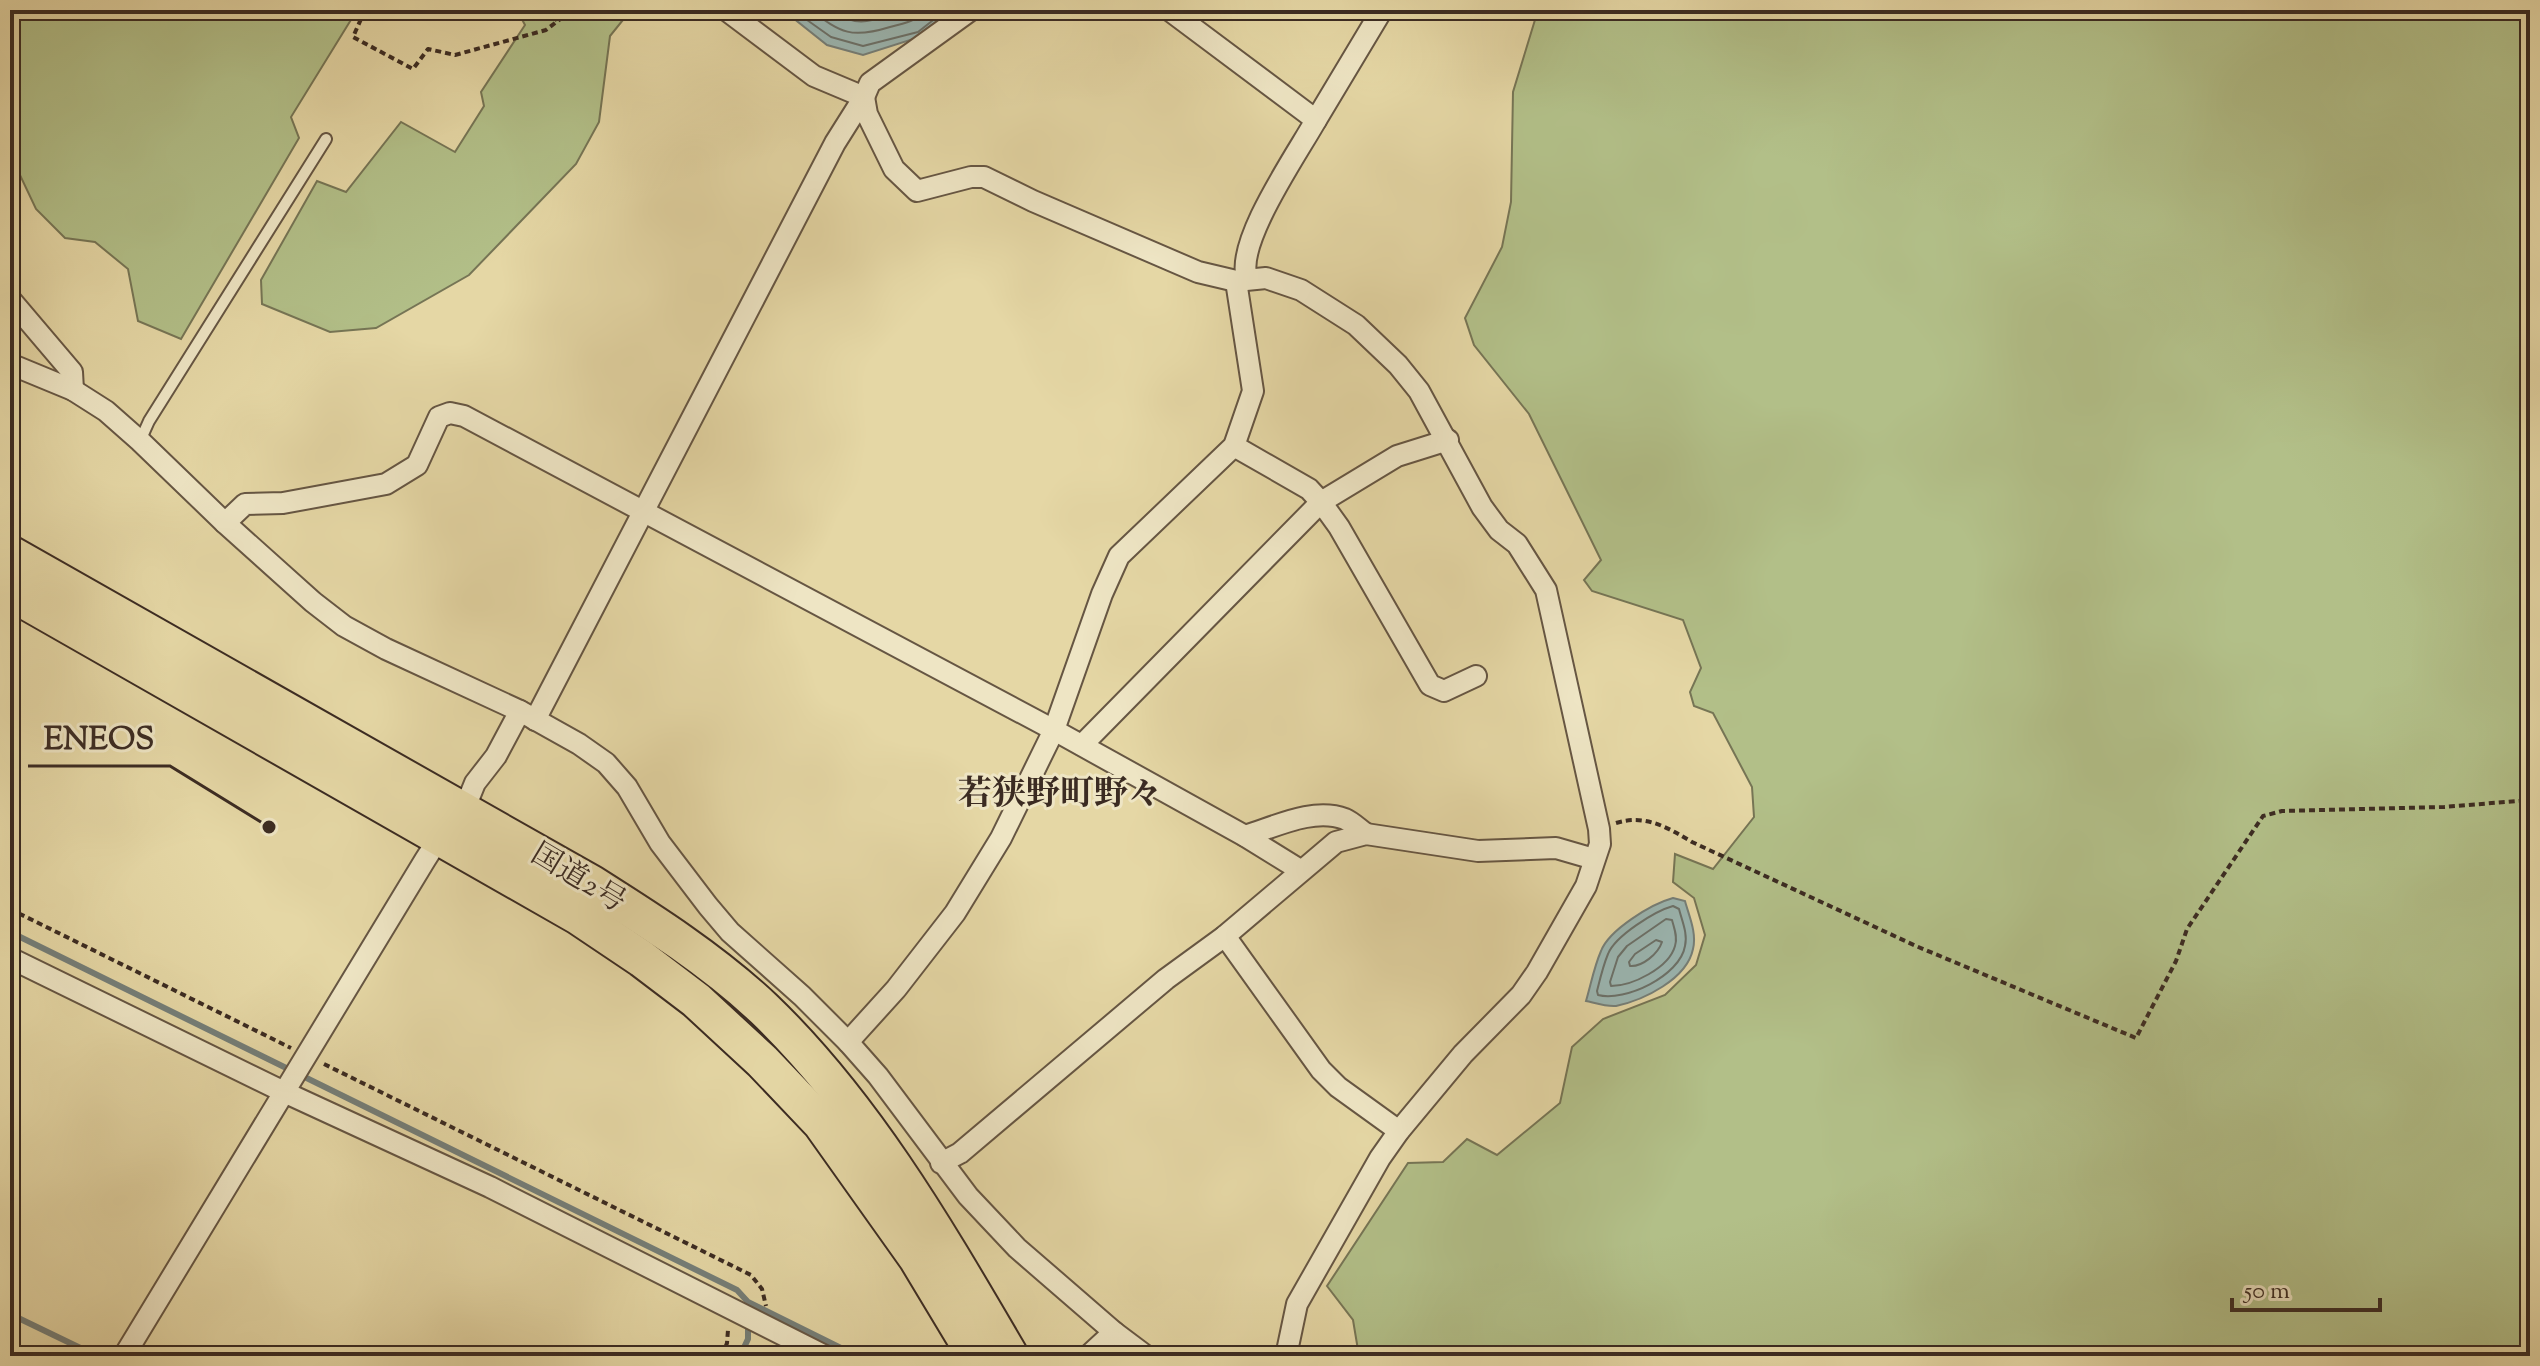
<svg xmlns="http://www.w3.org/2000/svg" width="2540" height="1366" font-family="'Sorts Mill Goudy','Noto Serif JP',serif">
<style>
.green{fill:#b2bf88;stroke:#767555;stroke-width:2}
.water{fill:#9bb7b3;stroke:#757f79;stroke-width:2}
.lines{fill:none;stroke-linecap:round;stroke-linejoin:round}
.shore{stroke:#6b716a;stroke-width:2}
.stream{stroke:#757f79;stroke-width:6}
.lane-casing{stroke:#665643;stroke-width:14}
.street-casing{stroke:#665643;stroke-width:24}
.highway-casing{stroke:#3b2b22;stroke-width:40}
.path{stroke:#3b2b22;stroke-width:4;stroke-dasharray:6 4;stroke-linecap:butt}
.lane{stroke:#eee5c4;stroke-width:10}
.street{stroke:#eee5c4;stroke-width:20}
.highway{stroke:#e5d7a5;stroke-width:36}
.labels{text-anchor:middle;stroke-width:6;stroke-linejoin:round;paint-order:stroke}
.street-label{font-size:30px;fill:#3b2b22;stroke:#eee5c4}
.quarter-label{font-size:34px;font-weight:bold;fill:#3b2b22;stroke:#eee5c4}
.leader{fill:none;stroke:#3b2b22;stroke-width:3}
.callout-dot{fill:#3b2b22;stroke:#eee5c4;stroke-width:3}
.callout-label{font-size:32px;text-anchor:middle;font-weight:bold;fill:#3b2b22;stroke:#eee5c4;stroke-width:6;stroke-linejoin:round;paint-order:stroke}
</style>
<rect width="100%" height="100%" fill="#e5d7a5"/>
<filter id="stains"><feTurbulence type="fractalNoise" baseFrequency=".0025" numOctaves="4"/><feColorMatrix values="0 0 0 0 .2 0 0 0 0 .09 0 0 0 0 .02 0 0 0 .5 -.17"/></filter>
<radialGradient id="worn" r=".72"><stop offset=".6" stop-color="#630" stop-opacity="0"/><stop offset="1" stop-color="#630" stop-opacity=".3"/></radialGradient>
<g class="green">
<polygon points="10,10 357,10 291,117 299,138 181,339 138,321 128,269 95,242 65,238 36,209 10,154"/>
<polygon points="517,10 631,10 610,36 599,122 576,164 469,275 376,328 330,332 262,304 261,280 317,181 346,192 401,122 455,152 484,106 481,92 525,25"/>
<polygon points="1538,10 2530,10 2530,1356 1359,1356 1353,1320 1327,1286 1408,1163 1443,1162 1467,1139 1497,1155 1560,1103 1572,1047 1603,1019 1665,995 1696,965 1705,935 1694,898 1673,882 1675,854 1713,869 1754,817 1752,787 1713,713 1694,706 1690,692 1701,668 1683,620 1592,591 1584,580 1601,560 1529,414 1474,345 1465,318 1502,247 1511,202 1513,92"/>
</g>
<g class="water">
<polygon points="783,10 959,10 918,42 913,39 863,55 827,45"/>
<path d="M 1673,898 L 1685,901 C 1689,916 1697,933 1693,949 C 1687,979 1644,1000 1616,1006 C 1607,1007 1595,1003 1586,1001 C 1591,984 1594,967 1601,951 C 1609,930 1651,904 1673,898 Z"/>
</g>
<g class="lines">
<g class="shore">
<polyline points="793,10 831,37 863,46 918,32 946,10"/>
<path d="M 810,10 C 842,33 851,39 890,27 C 906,23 917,20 930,10"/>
<path d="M 830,10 C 859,31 877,18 907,10"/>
<path d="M 1673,906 L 1679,909 C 1682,921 1688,934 1685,946 C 1680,976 1625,1002 1598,995 L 1597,991 C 1600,979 1603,966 1608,954 C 1615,936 1655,911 1673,906 Z"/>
<path d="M 1666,919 L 1672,920 C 1674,928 1678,937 1675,946 C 1669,968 1632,986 1611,986 L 1610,982 L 1618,957 L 1627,946 Z"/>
<path d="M 1656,940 L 1662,942 C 1658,954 1642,967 1630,966 L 1629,962 L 1635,954 Z"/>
</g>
<g class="stream">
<polyline points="10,932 737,1290 748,1302 857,1356"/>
<polyline points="10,1314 97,1356"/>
<polyline points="740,1356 748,1339 748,1322"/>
</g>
<defs>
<polyline id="lane" points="140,441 149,421 326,139"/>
<g id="street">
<polyline points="726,10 814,76 864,97"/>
<path d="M 1169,10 L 1316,120 C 1297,154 1235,243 1247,278"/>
<polyline points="864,97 867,114 894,169 917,191 971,177 984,177 1033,201 1198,272 1236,281 1266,278 1301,290 1356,325 1398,365 1419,391 1482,507 1499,530 1517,544 1546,590 1599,829 1600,844 1586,886 1537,972 1521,995 1463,1054 1399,1131 1380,1158 1297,1304 1286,1356"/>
<polyline points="1316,120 1382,10"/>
<polyline points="10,299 72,372 73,390"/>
<polyline points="10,364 73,390 106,411 140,441 225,523 313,602 344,626 386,649 520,711 579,744 606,763 627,787 660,843 708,906 730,932 802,996 848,1042 878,1076 968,1196 1017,1248 1114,1332 1146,1356"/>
<polyline points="1234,446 1309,489 1321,502 1339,527 1430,685 1444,691 1476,676"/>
<polyline points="225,523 245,504 283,503 386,484 417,465 439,417 450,413 464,416 1054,730 1245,836 1300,870"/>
<polyline points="535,720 835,143 864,97 870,83 971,10"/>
<polyline points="1082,745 1321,502 1397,456 1448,440"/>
<path d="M 1245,836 C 1275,827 1313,807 1345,819 C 1352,822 1359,829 1366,834"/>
<polyline points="1225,936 1321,1070 1338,1087 1399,1131"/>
<polyline points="10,958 284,1092 490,1187 825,1356"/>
<polyline points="848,1042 896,989 955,913 1001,838 1054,730 1102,594 1119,556 1234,446 1253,391 1236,281"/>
<polyline points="941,1163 960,1153 1166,979 1225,936 1336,842 1366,834 1478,851 1556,848 1594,859"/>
<polyline points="124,1356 425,860 439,838 464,810 475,783 496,756 520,711"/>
<polyline points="1088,1356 1114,1332"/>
</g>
<g id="highway">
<path d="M 10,554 L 592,884 C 652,922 712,960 764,1009 C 866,1107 939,1235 1010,1356"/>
<polyline points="10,592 578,916 642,959 696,1000 762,1061 821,1123 917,1258 976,1356"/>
</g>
</defs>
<use href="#lane" class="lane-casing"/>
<use href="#street" class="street-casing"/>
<use href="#highway" class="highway-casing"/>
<g class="path">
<polyline points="365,10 353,37 413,69 428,49 455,55 546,30 572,10"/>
<polyline points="553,10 557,21"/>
<path d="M 1616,823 C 1645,814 1667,827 1692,842 L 1916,946 L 2136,1038 L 2176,961 L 2187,929 L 2263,816 L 2282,811 L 2444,807 L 2530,800"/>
<polyline points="10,909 291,1048"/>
<polyline points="324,1064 751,1275 762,1289 766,1306"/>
<polyline points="722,1356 727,1343 728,1330"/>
</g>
<use href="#lane" class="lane"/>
<use href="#street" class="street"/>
<use href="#highway" class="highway"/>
</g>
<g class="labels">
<g class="street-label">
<text transform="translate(579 877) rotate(31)" y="10">国道2号</text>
</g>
<g class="quarter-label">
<text x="1060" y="804">若狭野町野々</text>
</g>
</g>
<path class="leader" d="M269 827L170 766H28"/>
<circle class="callout-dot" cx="269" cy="827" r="8"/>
<g class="callout-label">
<text x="99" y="749">ENEOS</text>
</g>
<rect width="2540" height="1366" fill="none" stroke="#e5d7a5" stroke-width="40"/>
<rect x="12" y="12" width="2516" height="1342" fill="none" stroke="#3b2b22" stroke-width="4"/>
<rect x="20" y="20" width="2500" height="1326" fill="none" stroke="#3b2b22" stroke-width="2"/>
<path d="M2232 1298v12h148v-12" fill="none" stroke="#3b2b22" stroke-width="4"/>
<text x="2244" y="1298" font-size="24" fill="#3b2b22" stroke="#eee5c4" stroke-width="6" paint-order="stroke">50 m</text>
<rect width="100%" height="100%" filter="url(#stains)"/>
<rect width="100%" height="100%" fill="url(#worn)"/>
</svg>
